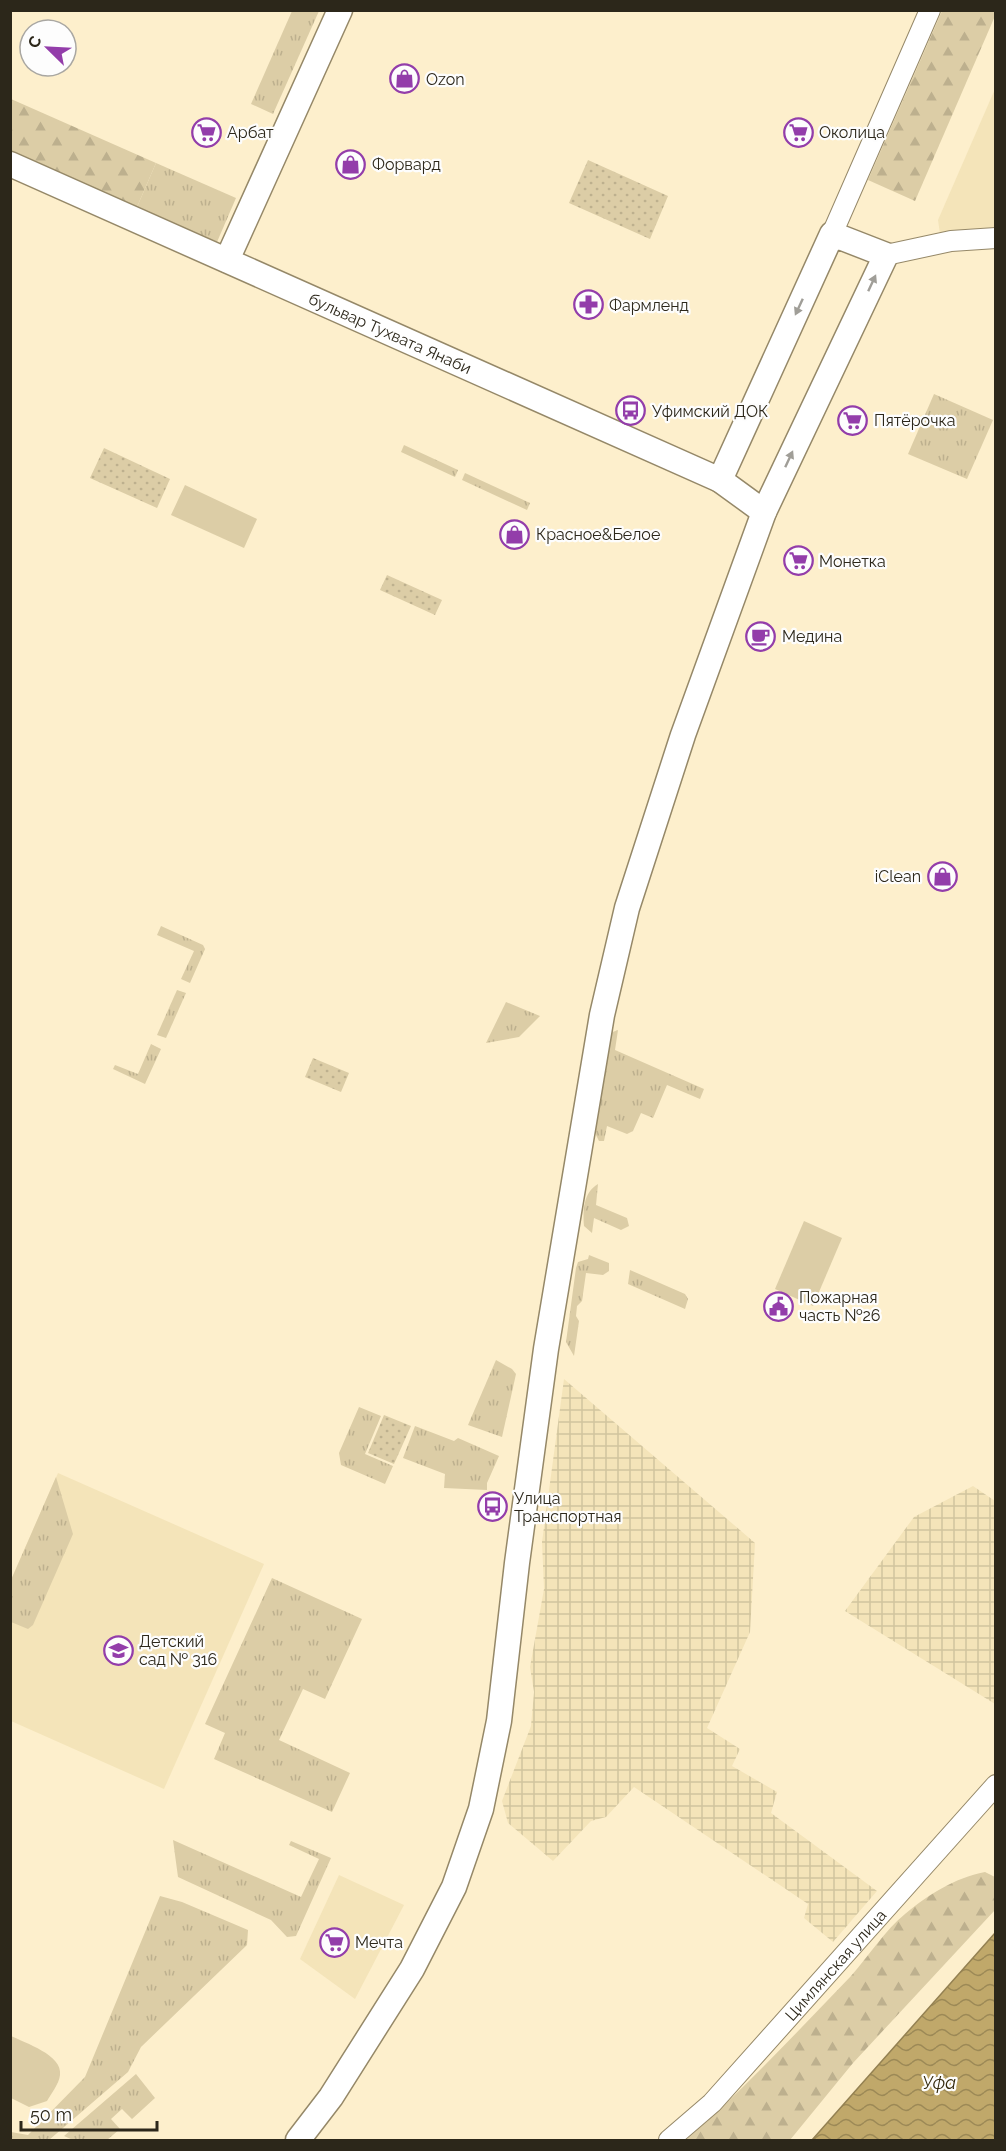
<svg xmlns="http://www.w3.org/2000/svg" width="1006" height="2151" font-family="Raleway,sans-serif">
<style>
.built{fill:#f4e4b9}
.industrial{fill:url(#industrial-grid)}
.grass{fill:url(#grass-tufts)}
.forest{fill:url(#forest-firs)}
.park{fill:url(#park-dots)}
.garden{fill:#dccda6}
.water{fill:url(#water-waves);stroke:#948152;stroke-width:1.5}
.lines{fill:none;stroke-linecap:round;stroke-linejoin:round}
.minor-casing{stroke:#958868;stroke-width:22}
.tertiary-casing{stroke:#958868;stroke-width:27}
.minor{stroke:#fff;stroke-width:20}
.tertiary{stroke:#fff;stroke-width:24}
.oneway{fill:#a09e98}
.labels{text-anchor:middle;stroke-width:4.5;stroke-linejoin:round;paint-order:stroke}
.poi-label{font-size:16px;fill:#2c271a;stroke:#fdfdfd;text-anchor:start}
.street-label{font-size:16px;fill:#2c271a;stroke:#fdfdfd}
.water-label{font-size:18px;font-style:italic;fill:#352a0d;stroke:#fdfdfd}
</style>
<defs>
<pattern id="industrial-grid" width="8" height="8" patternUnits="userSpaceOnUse" patternTransform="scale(1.5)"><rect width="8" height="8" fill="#f4e4b9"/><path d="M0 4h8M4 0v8" fill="none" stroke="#d1c49e"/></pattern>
<pattern id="grass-tufts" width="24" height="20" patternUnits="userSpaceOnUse" patternTransform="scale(1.5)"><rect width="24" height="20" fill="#dccda6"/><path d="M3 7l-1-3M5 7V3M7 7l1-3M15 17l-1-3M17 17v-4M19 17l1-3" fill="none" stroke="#bdb08e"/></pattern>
<pattern id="forest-firs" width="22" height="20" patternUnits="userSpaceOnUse" patternTransform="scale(1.5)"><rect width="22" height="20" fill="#dccda6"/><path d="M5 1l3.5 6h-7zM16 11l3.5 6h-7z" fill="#bdb08e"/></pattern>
<pattern id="park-dots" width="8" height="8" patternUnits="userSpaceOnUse" patternTransform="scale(1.5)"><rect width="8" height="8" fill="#dccda6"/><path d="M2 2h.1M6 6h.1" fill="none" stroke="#bdb08e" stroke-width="1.8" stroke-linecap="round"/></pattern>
<pattern id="water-waves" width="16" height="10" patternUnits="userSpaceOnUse" patternTransform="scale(1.5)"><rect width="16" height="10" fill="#c0a86a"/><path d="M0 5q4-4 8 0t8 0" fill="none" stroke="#9c8956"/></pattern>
</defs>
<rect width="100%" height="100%" fill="#fdefcc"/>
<g class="built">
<polygon points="995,89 995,227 940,234 938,220"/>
<polygon points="58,1473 264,1564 164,1789 11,1721 11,1580"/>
<polygon points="339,1875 404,1905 355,1999 300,1959"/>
</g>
<g class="industrial">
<polygon points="564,1379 755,1543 750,1632 707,1728 740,1749 732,1766 777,1792 771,1813 877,1891 833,1942 804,1918 808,1904 634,1787 606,1817 591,1821 553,1861 508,1823 502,1801 531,1726 534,1692 530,1667 544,1589 542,1542"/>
<polygon points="973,1486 995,1501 995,1704 845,1611 914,1517"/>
</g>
<g class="grass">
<polygon points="292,11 319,11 273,114 251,104"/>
<polygon points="156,163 236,198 217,242 137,207"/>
<polygon points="934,394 993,420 967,479 908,454"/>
<polygon points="404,445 458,470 455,477 401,452"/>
<polygon points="465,473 530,503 527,510 462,480"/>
<polygon points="161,926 203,945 205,949 190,983 181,979 194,951 157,935"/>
<polygon points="177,990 186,993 166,1038 157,1035"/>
<polygon points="506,1002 540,1016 519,1037 486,1043"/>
<polygon points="618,1030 615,1050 704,1089 700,1099 667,1085 653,1118 641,1113 633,1131 627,1134 607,1126 604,1141 599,1141 595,1133 610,1033"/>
<polygon points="151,1044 161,1049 145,1084 113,1069 115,1065 138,1074"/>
<path d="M 598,1184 L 596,1205 L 627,1218 L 629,1226 L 621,1230 L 594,1218 L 592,1233 L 584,1226 C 583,1210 583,1193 598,1184 Z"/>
<polygon points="589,1255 609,1263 609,1271 603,1275 586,1273 582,1301 577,1306 576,1316 579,1321 574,1356 566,1342 576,1268 578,1262 588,1259"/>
<polygon points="630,1270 685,1294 688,1299 685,1309 628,1284"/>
<polygon points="496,1360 512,1369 516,1374 502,1437 468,1425"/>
<polygon points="359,1407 381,1416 365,1454 393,1466 385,1484 341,1465 339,1453"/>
<polygon points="415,1426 454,1441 458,1438 499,1456 487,1483 487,1490 444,1488 445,1474 403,1458"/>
<polygon points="56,1477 73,1534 33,1625 28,1629 11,1622 11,1580"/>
<polygon points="272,1578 362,1619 325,1699 303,1689 279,1740 350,1773 332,1812 214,1759 225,1733 205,1724"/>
<polygon points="173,1840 301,1897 319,1859 289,1845 291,1841 331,1858 296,1936 287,1937 271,1920 178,1877"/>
<polygon points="160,1896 182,1902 248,1930 247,1945 141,2047 128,2072 49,2140 11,2140 11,2132 28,2135 85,2077"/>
<polygon points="136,2074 155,2098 132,2119 122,2109 111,2119 120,2129 107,2140 73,2140 64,2136"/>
</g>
<g class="forest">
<polygon points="942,11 995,11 995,16 915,201 868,180"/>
<polygon points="11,99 156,163 137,207 11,152"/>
<path d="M 985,1872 L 995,1877 L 995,1910 L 853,2063 L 790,2140 L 686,2140 C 744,2089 797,2032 851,1976 C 868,1957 885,1930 905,1914 C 928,1895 954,1878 985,1872 Z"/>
</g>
<g class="park">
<polygon points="588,160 668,196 650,239 569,203"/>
<polygon points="104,448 170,479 157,508 90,478"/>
<polygon points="387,575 442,600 435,615 380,590"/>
<polygon points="313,1058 349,1073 341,1092 305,1077"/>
<polygon points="384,1415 411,1426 394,1464 368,1453"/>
</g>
<g class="garden">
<polygon points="185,485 257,519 244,548 171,515"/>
<polygon points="804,1221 842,1238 813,1306 775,1289"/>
<path d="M 11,2036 C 25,2043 63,2055 60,2075 C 59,2084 51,2094 47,2101 L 29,2107 L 11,2098 Z"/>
</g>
<polygon class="water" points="995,1933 995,2140 812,2140"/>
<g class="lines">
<defs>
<g id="minor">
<polyline points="832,234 930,10"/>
<polyline points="886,255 951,241 996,238"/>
<path id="s1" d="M 669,2140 L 712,2103 L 996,1785"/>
</g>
<g id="tertiary">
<path id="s2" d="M 10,164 L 720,480 L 764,512"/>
<polyline points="227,260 340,10"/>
<polyline points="298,2140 331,2097 412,1969 454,1887 481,1809 499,1721 517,1563 546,1349 602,1015 627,908 683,735 764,512 886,255 832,234 720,480"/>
</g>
</defs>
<use href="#minor" class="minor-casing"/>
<use href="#tertiary" class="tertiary-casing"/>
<use href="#minor" class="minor"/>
<use href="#tertiary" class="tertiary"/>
</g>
<defs><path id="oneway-solid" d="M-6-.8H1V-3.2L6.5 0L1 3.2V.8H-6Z" transform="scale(1.5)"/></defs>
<g class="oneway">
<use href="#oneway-solid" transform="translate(872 283) rotate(-65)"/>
<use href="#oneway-solid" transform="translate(799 307) rotate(115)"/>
<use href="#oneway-solid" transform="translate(789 459) rotate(-65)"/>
</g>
<defs>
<symbol id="shop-ring" viewBox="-11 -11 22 22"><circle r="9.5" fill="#fdfdfd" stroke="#933daa" stroke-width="1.5"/><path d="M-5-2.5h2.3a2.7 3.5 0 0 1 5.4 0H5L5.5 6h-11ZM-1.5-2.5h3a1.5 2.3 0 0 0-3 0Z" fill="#933daa"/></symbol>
<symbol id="supermarket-ring" viewBox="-11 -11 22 22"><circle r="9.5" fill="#fdfdfd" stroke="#933daa" stroke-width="1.5"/><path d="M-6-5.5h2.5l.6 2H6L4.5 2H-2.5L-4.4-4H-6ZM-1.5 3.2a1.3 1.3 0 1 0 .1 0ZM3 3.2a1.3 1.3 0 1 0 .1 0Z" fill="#933daa"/></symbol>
<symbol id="pharmacy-ring" viewBox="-11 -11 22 22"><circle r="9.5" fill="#fdfdfd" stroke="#933daa" stroke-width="1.5"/><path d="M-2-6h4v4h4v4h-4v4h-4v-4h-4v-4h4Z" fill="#933daa"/></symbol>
<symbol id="bus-ring" viewBox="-11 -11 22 22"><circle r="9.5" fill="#fdfdfd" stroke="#933daa" stroke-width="1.5"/><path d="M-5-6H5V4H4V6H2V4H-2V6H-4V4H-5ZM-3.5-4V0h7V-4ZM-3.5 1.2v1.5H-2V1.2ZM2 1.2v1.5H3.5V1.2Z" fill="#933daa"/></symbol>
<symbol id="cafe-ring" viewBox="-11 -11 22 22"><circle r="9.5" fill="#fdfdfd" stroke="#933daa" stroke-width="1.5"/><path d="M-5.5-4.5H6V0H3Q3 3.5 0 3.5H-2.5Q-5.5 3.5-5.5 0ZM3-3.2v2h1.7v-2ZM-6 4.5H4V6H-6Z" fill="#933daa"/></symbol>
<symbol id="civic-ring" viewBox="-11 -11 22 22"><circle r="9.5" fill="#fdfdfd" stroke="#933daa" stroke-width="1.5"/><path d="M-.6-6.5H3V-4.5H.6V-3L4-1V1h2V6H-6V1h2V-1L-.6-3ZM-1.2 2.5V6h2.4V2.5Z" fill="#933daa"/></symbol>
<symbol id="school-ring" viewBox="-11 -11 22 22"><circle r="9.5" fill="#fdfdfd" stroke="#933daa" stroke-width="1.5"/><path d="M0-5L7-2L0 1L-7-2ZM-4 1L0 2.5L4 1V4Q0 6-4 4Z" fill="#933daa"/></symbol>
</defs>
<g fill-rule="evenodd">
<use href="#shop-ring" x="388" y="62" width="33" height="33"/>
<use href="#supermarket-ring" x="190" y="116" width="33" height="33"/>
<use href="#supermarket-ring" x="782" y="116" width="33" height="33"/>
<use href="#shop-ring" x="334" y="148" width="33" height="33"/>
<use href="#pharmacy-ring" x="572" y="288" width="33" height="33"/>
<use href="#bus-ring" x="614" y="394" width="33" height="33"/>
<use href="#supermarket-ring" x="836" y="404" width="33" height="33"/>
<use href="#shop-ring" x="498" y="518" width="33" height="33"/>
<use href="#supermarket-ring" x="782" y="544" width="33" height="33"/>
<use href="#cafe-ring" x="744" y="620" width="33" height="33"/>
<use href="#shop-ring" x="926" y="860" width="33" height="33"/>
<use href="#civic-ring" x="762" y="1290" width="33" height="33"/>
<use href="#bus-ring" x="476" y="1490" width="33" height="33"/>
<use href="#school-ring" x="102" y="1634" width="33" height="33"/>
<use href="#supermarket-ring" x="318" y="1926" width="33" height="33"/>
</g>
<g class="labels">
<g class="poi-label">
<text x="426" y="85">Ozon</text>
<text x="227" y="138">Арбат</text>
<text x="819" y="138">Околица</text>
<text x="372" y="170">Форвард</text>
<text x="609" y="311">Фармленд</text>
<text x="652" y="417">Уфимский ДОК</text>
<text x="874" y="426">Пятёрочка</text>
<text x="536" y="540">Красное&amp;Белое</text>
<text x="819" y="567">Монетка</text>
<text x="782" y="642">Медина</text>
<text x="921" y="882" text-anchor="end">iClean</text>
<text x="799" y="1303">Пожарная<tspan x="799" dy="18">часть №26</tspan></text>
<text x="514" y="1504">Улица<tspan x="514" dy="18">Транспортная</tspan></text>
<text x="139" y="1647">Детский<tspan x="139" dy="18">сад № 316</tspan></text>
<text x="355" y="1948">Мечта</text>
</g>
<g class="street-label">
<text dy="6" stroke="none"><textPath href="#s2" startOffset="416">бульвар Тухвата Янаби</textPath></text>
<text dy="6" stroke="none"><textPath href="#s1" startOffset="242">Цимлянская улица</textPath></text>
</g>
<g class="water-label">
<text x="939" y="2089">Уфа</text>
</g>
</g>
<rect width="1006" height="2151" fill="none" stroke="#2c271a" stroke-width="24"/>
<g transform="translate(48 48) rotate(294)"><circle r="28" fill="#fdfdfd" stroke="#a9a7a2" stroke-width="1.5"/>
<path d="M0-4.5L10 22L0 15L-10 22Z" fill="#933daa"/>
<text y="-9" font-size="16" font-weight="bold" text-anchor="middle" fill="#2c271a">С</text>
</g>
<path d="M21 2121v9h136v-9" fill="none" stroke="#2c271a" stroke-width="3"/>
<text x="30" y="2121" font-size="18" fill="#2c271a" stroke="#fdfdfd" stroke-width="4.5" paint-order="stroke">50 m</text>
</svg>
